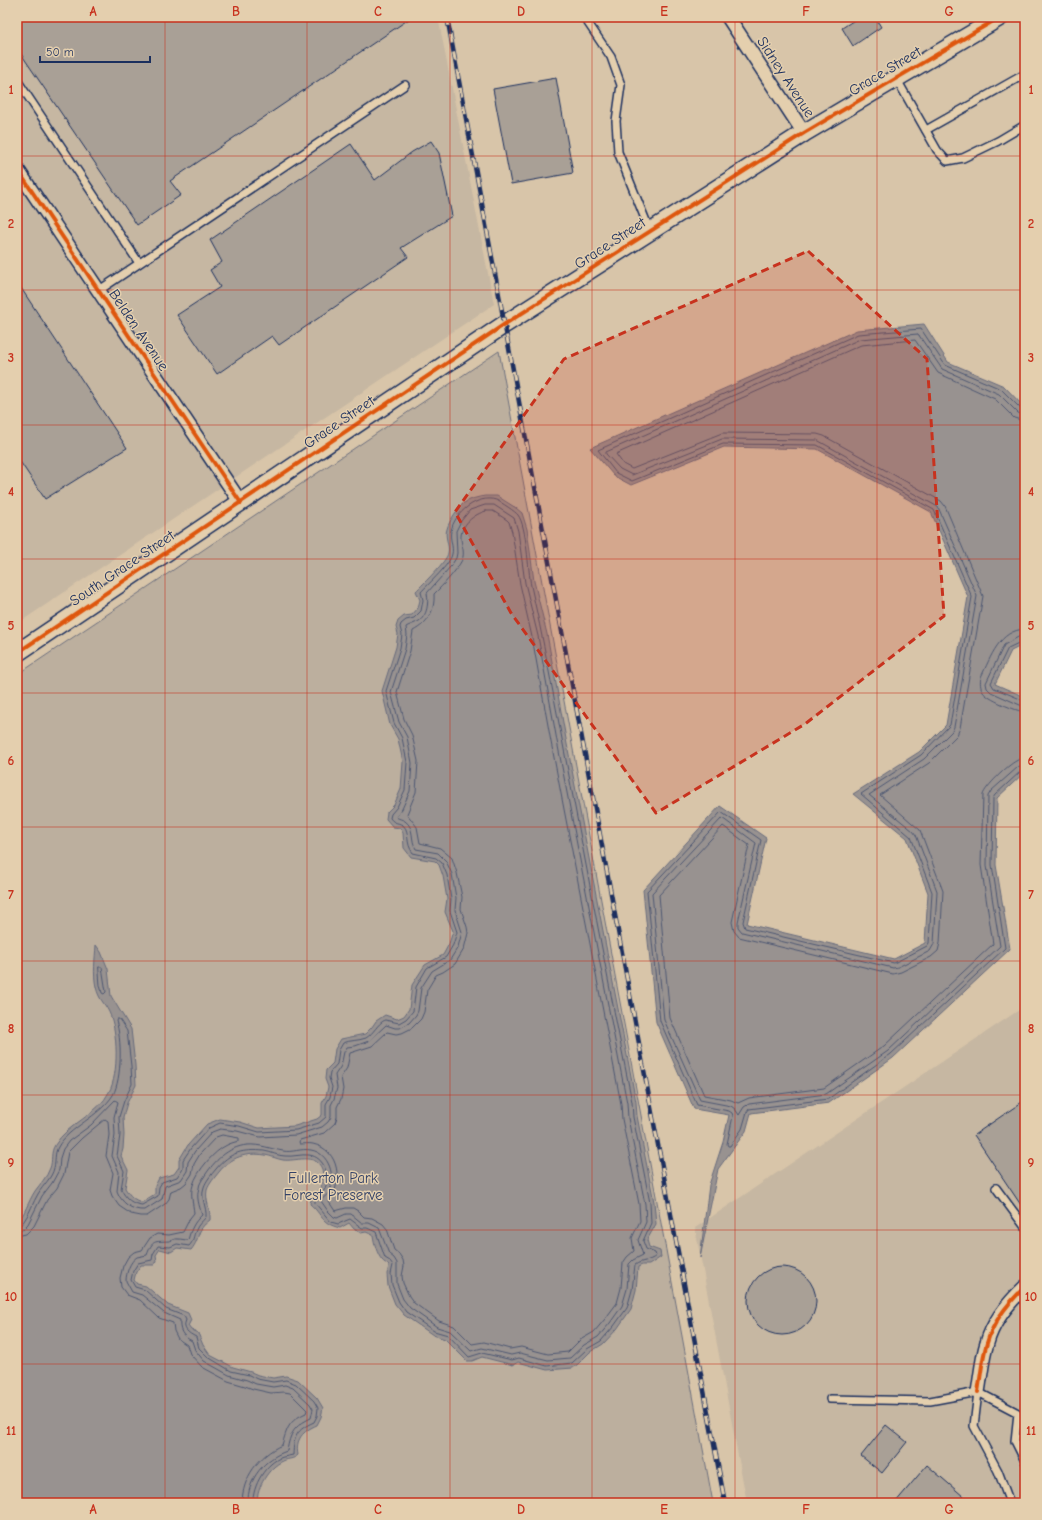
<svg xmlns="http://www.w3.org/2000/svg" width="1042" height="1520" font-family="'Comic Neue',sans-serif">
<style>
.built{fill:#c6b7a2}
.green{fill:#bcaf9e;stroke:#6c6f7e}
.water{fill:#989290;stroke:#666a7c}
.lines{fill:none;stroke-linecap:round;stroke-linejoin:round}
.shore{stroke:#4d5772;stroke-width:1}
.building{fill:#a9a096;stroke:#1b2f5e}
.service-casing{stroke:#1b2f5e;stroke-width:10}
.minor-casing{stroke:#1b2f5e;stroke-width:16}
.tertiary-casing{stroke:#1b2f5e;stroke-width:20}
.service{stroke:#e4cfae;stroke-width:7}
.minor{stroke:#e4cfae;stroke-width:13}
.tertiary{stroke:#e4cfae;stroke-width:17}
.rail-casing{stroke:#1b2f5e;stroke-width:4.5}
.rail{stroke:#e4cfae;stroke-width:3;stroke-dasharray:9;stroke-linecap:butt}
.cycleway-casing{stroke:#e4cfae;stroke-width:6}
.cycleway{stroke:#de5710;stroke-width:4}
.marked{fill:#c8321e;fill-opacity:0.2;stroke:#c8321e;stroke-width:3;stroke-dasharray:8 5;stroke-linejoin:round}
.grid{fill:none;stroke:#c8321e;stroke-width:1;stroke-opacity:0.55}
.labels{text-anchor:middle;stroke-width:3;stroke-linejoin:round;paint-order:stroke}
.street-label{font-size:15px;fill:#1b2f5e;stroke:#e4cfae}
.park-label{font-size:15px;fill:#334268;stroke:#e4cfae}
.neatline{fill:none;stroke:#c8321e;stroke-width:1.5}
.grid-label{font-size:13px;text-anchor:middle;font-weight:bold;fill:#c8321e}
</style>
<rect width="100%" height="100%" fill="#d8c5a9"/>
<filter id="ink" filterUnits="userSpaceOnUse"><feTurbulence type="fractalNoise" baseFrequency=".025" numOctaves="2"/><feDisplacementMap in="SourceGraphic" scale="8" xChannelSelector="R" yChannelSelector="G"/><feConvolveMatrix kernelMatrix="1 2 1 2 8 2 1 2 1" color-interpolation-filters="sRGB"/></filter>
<g filter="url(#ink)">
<g class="built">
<polygon points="17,17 438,17 494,304 17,624"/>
<polygon points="1025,1006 1025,1503 747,1503 695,1228"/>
</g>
<polygon class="green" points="499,351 713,1503 17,1503 17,675"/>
<g class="water">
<polygon points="924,324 948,362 1004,386 1025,408 1025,644 1011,651 995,684 1025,697 1025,772 997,798 996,865 1010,949 893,1058 829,1103 751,1113 746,1131 718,1169 700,1258 709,1185 723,1142 729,1115 694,1109 656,1022 643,890 720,806 766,838 747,924 894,959 925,943 928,893 907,838 853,794 919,752 946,725 968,597 931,512 817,449 724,447 631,485 614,476 590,448 857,330"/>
<path d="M 485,496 L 497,496 L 516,508 L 522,513 L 527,529 L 534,581 L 547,634 L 566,739 L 636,1102 L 637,1116 L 654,1202 L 656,1224 L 647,1240 L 649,1247 L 660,1251 L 661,1257 L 649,1265 L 642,1265 L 638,1267 L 636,1290 L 631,1309 L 617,1329 L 603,1344 L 590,1352 L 578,1364 L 573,1368 L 547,1370 L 518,1362 L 513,1365 L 482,1357 L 472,1361 L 467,1361 L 445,1339 L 433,1335 L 404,1315 L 395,1304 L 388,1286 L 387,1274 L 389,1266 C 387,1263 384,1263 382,1260 C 377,1254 374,1243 373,1235 L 366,1232 L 361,1233 L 354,1229 L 349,1223 L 340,1228 C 320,1223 323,1215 310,1204 C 311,1195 319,1193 321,1187 C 323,1182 323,1173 322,1169 C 315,1152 295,1162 283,1160 C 277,1159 271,1156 265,1155 C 246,1152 231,1157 219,1172 C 215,1177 209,1184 207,1190 C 205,1201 211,1210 210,1220 C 195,1231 201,1238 191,1250 L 177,1248 L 171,1252 L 160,1249 L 156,1255 L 157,1261 L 154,1265 L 141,1265 L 136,1272 L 134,1280 L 137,1284 L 146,1286 L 168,1305 L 188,1313 L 191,1320 L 188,1326 L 191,1330 L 198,1333 L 203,1345 L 210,1355 L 233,1367 L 251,1372 L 258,1375 L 273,1378 L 286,1376 L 298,1380 L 317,1398 L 323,1408 L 321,1417 L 317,1425 C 303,1431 295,1439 298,1455 C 293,1460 289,1458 283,1461 C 268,1468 257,1487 257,1503 L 17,1503 L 17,1223 C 25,1214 28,1202 35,1191 C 40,1184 47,1177 50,1168 C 53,1161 50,1152 55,1145 C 67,1124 99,1114 109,1092 C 119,1074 118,1031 109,1012 C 104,1002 99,1000 96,987 C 93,974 95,959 96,945 L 101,952 L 108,969 L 111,996 L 131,1029 L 135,1065 L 136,1085 L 127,1103 L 123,1117 L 124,1135 L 123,1149 L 121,1156 L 128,1170 L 125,1188 C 130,1196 134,1200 142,1202 L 155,1194 L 155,1186 L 159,1178 L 174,1174 L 179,1167 L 179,1160 L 188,1145 L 207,1124 L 220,1119 L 240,1122 L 259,1128 L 295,1126 L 317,1119 L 322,1115 L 322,1103 L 326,1096 L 328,1087 L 325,1079 L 326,1070 L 333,1063 L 335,1049 L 341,1039 L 365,1034 L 372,1027 L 376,1021 L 385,1015 L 397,1019 L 404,1016 L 409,1009 L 412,985 L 425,965 L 443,955 L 449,944 L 453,931 L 445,912 L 447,899 L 443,876 L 439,865 L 435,861 L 411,857 L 404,848 L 403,833 L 400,828 L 393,827 L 386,819 L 387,812 L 394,805 L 401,789 L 403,762 L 398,739 L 390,725 L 382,691 L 396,647 L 398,634 L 396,627 L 398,621 L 404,616 L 412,615 L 418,608 L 420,600 L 416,591 C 423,584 447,561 448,553 C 450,545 444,537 447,529 C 449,521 458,508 464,503 C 470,499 478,497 485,496 Z"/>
</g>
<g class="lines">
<g class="shore">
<polyline points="1025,410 1021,409 1001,389 945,365 921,329 858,334 598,450 616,473 632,481 723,444 817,445 934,510 972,597 950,725 921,755 861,794 911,837 932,892 929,943 927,946 894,963 745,928 743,922 761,840 721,812 647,891 660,1021 697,1105 729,1111 732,1113 733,1116 727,1144 728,1146 730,1146 742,1129 747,1112 749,1109 828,1099 891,1054 1005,948 992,865 993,798 995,795 1021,771 1025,769"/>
<polyline points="1025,415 1018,413 999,394 942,369 918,334 860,339 606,452 606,454 620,469 632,475 722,439 817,440 938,507 977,596 954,727 952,731 924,759 869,795 913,831 916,835 937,891 934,944 930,951 898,967 893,968 742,932 738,927 738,922 756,843 722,818 652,893 664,1020 700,1100 731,1106 735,1109 739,1115 744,1107 749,1104 826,1094 888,1051 1000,946 987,866 988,796 991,791 1018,767 1025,764"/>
<path d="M 1025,421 L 1014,418 L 995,399 L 938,373 L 915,340 L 861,345 L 616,454 L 623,464 L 632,469 L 722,433 L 817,434 L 824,436 L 941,501 L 945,506 L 983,596 L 960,728 L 957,735 L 929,763 L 880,795 L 920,830 L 943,891 L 940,943 L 938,951 L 931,957 L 901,972 L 893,974 L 739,937 L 734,931 L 732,922 L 749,845 L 723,826 L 659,895 L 670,1018 L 704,1095 L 731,1100 L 738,1103 L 749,1098 L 824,1088 L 884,1046 L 993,944 L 981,865 L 983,795 C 985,787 1008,765 1016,761 C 1019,759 1022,758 1025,758"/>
<path d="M 486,511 L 493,511 L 507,520 L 509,522 L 512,532 L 520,584 L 532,637 L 551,742 L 621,1104 L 622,1119 L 639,1204 L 640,1221 L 632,1238 L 634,1251 L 627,1257 L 623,1263 L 621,1288 L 617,1303 L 605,1319 L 594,1332 L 580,1340 L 568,1352 L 548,1354 L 521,1347 L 510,1349 L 484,1342 L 472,1344 L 454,1326 L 439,1321 L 414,1303 L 409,1296 L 403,1283 L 402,1276 L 404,1266 L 403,1260 L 399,1254 L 394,1250 L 387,1229 L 383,1224 L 372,1218 L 364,1217 L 358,1211 L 353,1208 L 346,1208 L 335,1211 L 329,1202 C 343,1183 340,1150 313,1144 C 309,1143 304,1144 300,1144 L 299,1142 L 300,1140 L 324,1133 L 335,1123 L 337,1117 L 337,1107 L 341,1099 L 343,1089 L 341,1077 L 347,1068 L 350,1053 L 372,1046 L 387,1032 L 396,1034 L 402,1033 L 412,1028 L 421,1019 L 424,1012 L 427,990 L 436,975 L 443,972 L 455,964 L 464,949 L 468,933 L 467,927 L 461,909 L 462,897 L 457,873 L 452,858 L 440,848 L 420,843 L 417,827 L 407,814 L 416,792 L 418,761 L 412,735 L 404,719 L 397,692 L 410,651 L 413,631 C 428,623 435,611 434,594 C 444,584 455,573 462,560 C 465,553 462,546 461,539 C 460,525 474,514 486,511 Z"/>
<path d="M 1025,629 C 999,630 991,657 981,677 C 980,682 980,687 983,692 C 987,699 1016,711 1025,712"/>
<polyline points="1025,635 1020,636 1004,645 986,683 987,688 991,692 1020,705 1025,706"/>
<polyline points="1025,640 1008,648 991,683 994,688 1025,701"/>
<polygon points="99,967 102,967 106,992 104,994 102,993 100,985"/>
<path d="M 17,1225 C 21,1225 22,1224 24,1221 C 30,1213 33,1202 38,1194 C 43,1185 52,1178 54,1168 C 56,1161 54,1154 58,1147 C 68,1128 100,1116 113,1095 C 122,1078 122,1039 116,1021 L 117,1019 L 119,1019 L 127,1031 L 131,1066 L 132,1084 L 124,1101 L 119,1117 L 120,1135 L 117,1156 L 124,1171 L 121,1189 C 126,1199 132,1204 142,1205 L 158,1196 L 159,1187 L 162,1182 L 177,1177 L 183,1168 L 183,1160 L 191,1148 L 209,1128 L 220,1123 L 239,1126 L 259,1132 L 296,1130 L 319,1123 L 326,1117 L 326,1104 L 330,1097 L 332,1087 L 329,1078 L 330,1072 L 337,1064 L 339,1050 L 343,1043 C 350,1040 358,1041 366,1038 C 374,1033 377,1024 385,1020 L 399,1023 L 406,1019 L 413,1011 L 416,987 L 427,968 L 446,957 L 453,945 L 457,932 L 450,911 L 451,899 L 447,875 L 442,863 L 436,858 L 413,853 C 405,843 410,833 404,826 C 399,822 394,824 390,818 L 391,814 L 397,807 L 405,790 L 407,762 L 402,738 L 394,723 L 386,691 L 400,648 L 402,635 L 400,627 L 401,624 L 406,620 L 414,618 L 421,611 L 423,600 L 421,592 C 429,583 450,565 452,554 C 454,547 449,539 451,531 C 454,513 478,494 496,500 C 501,502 516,512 518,515 C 527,527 528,570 531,586 C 543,637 552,688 562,739 C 585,860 608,981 632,1102 L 633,1117 L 650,1203 L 651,1223 L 643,1241 L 646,1249 L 655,1253 L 656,1256 C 649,1262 642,1260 635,1265 L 632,1290 L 627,1308 L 614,1326 L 601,1341 L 587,1349 L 572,1363 L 547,1366 L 519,1358 L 512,1360 L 482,1353 L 469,1357 L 448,1335 L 434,1331 L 406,1312 L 399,1302 L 392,1285 L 391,1274 L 393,1265 L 390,1261 L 385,1258 L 376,1232 L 367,1228 L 362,1228 L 350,1219 L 338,1224 L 331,1222 L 315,1203 L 315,1200 C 317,1197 323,1193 325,1189 C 330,1176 325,1157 309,1155 C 301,1154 293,1157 285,1156 C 278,1156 271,1152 264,1151 C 243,1149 230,1152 216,1169 C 211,1175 206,1181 204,1187 C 200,1198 207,1207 206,1217 C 202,1222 198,1224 196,1230 C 193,1236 194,1241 189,1246 L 177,1244 L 170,1247 L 158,1246 L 153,1254 L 152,1260 L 138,1263 L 133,1271 L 131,1280 L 135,1287 L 145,1290 L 166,1309 L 184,1316 L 186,1320 C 182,1329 188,1333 196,1337 L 199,1348 L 208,1357 L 231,1371 L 249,1375 L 257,1379 L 273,1382 L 286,1380 L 296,1384 L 314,1401 L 318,1408 L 317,1416 L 314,1422 C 296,1430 294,1436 293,1455 C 290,1456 286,1456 283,1457 C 266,1462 252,1486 253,1503"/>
<path d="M 17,1230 L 23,1229 L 28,1224 L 42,1196 L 52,1183 L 59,1170 L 60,1158 L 63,1149 L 69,1141 L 91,1125 L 115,1100 L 118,1102 L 114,1117 L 115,1135 L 112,1156 L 119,1172 L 117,1191 C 121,1202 131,1211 145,1210 L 162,1199 L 165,1186 L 181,1180 L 187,1171 L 188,1162 L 195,1151 L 212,1132 L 220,1129 L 237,1131 L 260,1137 L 296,1135 L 322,1127 L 328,1122 L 331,1117 L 331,1105 L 334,1099 L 337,1088 L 335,1075 L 341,1066 L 344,1052 L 347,1047 L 355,1046 L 369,1041 L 386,1025 L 395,1028 L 400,1028 L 409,1023 L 416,1015 L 418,1011 L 421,988 L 432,971 L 450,960 L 458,947 L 462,932 L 455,910 L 456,898 L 452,874 L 446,861 L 438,853 L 416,849 C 410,840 415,828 405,821 C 402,819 399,819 396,817 L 402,809 L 410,791 L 412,763 L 407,737 L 399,722 L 391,692 L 405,649 L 407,635 L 406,627 C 409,625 411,625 415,623 C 427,619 429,604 427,593 L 451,566 L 456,558 L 457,553 L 456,531 L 461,521 L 470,510 L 485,505 L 494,505 L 514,518 L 518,531 L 525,583 L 538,636 L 557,741 L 627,1103 L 628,1118 L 645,1204 L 646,1222 L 638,1240 L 643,1255 L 633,1260 L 629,1264 L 627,1289 L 622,1306 L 610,1323 L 598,1337 L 584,1345 L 570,1358 L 548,1360 L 520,1353 L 511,1355 L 482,1348 L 471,1351 L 450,1331 L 437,1327 L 410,1308 L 403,1299 L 397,1284 L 397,1263 L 394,1258 L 389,1254 L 379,1228 L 369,1223 L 362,1223 L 351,1214 L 346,1214 L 337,1218 L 334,1217 L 328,1211 L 321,1201 C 323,1197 327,1196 329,1192 C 336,1176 329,1153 311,1150 C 301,1148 292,1153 283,1151 C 271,1149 260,1144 247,1145 C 228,1147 214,1161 204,1177 C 202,1180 199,1184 199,1188 C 196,1197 199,1205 202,1215 C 194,1222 191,1229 188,1240 C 184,1240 182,1239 178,1239 C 174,1238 172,1241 169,1241 C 154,1242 153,1239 147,1255 C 144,1256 140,1256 137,1257 C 130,1261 126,1273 126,1281 L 132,1292 L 142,1295 L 164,1313 L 180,1320 C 179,1330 182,1336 192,1341 L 195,1350 L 204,1361 L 229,1375 L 247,1380 L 256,1384 L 273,1387 L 285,1385 L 293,1388 L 310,1404 L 313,1409 L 311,1418 C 294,1426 290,1433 287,1451 C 265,1458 247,1479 248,1503"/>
<path d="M 17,1236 L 26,1234 L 34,1226 L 47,1200 L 57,1188 L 64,1174 L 68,1152 L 82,1138 L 105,1119 L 108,1121 L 109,1135 L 106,1156 L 113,1173 L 110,1190 L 112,1196 L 119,1206 L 131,1214 L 141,1216 L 147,1216 L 165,1204 L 169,1199 L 171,1191 L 181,1187 L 186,1183 L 192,1174 L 194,1164 L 200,1154 L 216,1137 L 222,1135 L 239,1138 L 239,1141 C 235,1142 231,1143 227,1145 C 214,1151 197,1171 193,1185 C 190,1194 193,1203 194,1213 L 190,1218 L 183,1232 L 169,1235 L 157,1234 L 150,1238 L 142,1250 L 134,1252 L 128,1257 L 123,1266 L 120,1278 L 121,1287 L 127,1295 L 140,1300 L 159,1318 L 173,1323 L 174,1331 L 178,1339 L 187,1345 L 190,1354 L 202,1367 L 228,1381 L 245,1386 L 253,1389 L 271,1393 L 284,1392 L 290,1393 L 307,1410 L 306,1413 C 288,1421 287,1429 282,1445 C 259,1455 242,1478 242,1503"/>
</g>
</g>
<g class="building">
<polygon points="17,17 412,17 170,181 181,195 137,225 17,48"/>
<polygon points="859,17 875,17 881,27 853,46 842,28"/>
<polygon points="556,78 573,173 511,184 493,89"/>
<polygon points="431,141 439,153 452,216 401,248 408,257 279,345 272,336 217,374 177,315 220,287 210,270 222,262 210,240 351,144 375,180 412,152"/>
<polygon points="17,282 127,448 45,499 17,457"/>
<polygon points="1025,1100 1025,1211 974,1135"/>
<circle cx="782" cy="1301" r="34"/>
<polygon points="886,1425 907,1442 882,1473 861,1456"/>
<polygon points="927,1465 971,1503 895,1503"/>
</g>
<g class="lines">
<defs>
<g id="service">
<polyline points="584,17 611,57 621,85 616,121 618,152 650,231"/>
<polyline points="896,78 937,150 947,161 963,158 998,141 1025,125"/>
<polyline points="17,80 139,263"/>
<polyline points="926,130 1025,74"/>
<polyline points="98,291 405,85"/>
<polyline points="996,1188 1025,1227"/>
<polyline points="978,1392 974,1426 998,1471 1010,1503"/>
<polyline points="830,1399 930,1401 978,1392 1018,1413 1015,1441 1025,1461"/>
</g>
<g id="minor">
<polyline points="728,17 804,133"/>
<polyline points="17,169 241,503"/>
<path d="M 978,1392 C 981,1375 982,1358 987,1343 C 993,1321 1009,1302 1025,1287"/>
</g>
<polyline id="tertiary" points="17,653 505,324 804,133 1000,17"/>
</defs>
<use href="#service" class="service-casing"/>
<use href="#minor" class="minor-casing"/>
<use href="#tertiary" class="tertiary-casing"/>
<use href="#service" class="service"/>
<use href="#minor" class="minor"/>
<use href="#tertiary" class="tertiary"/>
<defs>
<polyline id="rail" points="447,17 725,1503"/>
</defs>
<use href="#rail" class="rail-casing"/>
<use href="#rail" class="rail"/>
<defs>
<g id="cycleway">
<polyline points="17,169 241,503"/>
<polyline points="17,653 505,324 804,133 1000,17"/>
<path d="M 978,1392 C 981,1375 982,1358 987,1343 C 993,1321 1009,1302 1025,1287"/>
</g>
</defs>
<use href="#cycleway" class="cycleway-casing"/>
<use href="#cycleway" class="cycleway"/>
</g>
</g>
<path class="marked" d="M 808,251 L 927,359 L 944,616 L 805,724 L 656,813 L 511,613 L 455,512 L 564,359 Z"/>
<path class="grid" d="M 165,17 L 165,1503M 307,17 L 307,1503M 450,17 L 450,1503M 592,17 L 592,1503M 735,17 L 735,1503M 877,17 L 877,1503M 17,156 L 1025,156M 17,290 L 1025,290M 17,425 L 1025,425M 17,559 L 1025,559M 17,693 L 1025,693M 17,827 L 1025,827M 17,961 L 1025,961M 17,1095 L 1025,1095M 17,1230 L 1025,1230M 17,1364 L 1025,1364"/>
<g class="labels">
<g class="street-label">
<text transform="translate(885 71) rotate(-31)" y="5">Grace Street</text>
<text transform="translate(786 77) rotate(57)" y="5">Sidney Avenue</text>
<text transform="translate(610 243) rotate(-33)" y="5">Grace Street</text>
<text transform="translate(139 330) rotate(56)" y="5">Belden Avenue</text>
<text transform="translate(339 422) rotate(-34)" y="5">Grace Street</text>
<text transform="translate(122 568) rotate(-34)" y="5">South Grace Street</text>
</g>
<g class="park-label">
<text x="333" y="1183">Fullerton Park<tspan x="333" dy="17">Forest Preserve</tspan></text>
</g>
</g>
<rect width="1042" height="1520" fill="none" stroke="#e4cfae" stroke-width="44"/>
<path d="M40 56v6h110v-6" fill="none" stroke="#1b2f5e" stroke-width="2"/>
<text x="46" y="56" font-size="12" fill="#1b2f5e" stroke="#e4cfae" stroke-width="3" paint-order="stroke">50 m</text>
<rect x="22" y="22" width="998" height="1476" class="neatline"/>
<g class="grid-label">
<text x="93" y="16">A</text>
<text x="236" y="16">B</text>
<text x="378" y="16">C</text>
<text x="521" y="16">D</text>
<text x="664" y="16">E</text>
<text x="806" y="16">F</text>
<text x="949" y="16">G</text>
<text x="11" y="94">1</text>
<text x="1031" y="94">1</text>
<text x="11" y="228">2</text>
<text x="1031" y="228">2</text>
<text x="11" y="362">3</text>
<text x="1031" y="362">3</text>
<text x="11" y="496">4</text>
<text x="1031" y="496">4</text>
<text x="11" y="630">5</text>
<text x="1031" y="630">5</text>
<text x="11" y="765">6</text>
<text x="1031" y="765">6</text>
<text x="11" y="899">7</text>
<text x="1031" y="899">7</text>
<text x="11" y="1033">8</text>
<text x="1031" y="1033">8</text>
<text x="11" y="1167">9</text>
<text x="1031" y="1167">9</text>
<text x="11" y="1301">10</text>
<text x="1031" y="1301">10</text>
<text x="11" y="1435">11</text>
<text x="1031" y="1435">11</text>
<text x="93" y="1514">A</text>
<text x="236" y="1514">B</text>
<text x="378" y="1514">C</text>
<text x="521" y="1514">D</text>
<text x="664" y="1514">E</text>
<text x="806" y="1514">F</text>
<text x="949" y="1514">G</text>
</g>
</svg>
